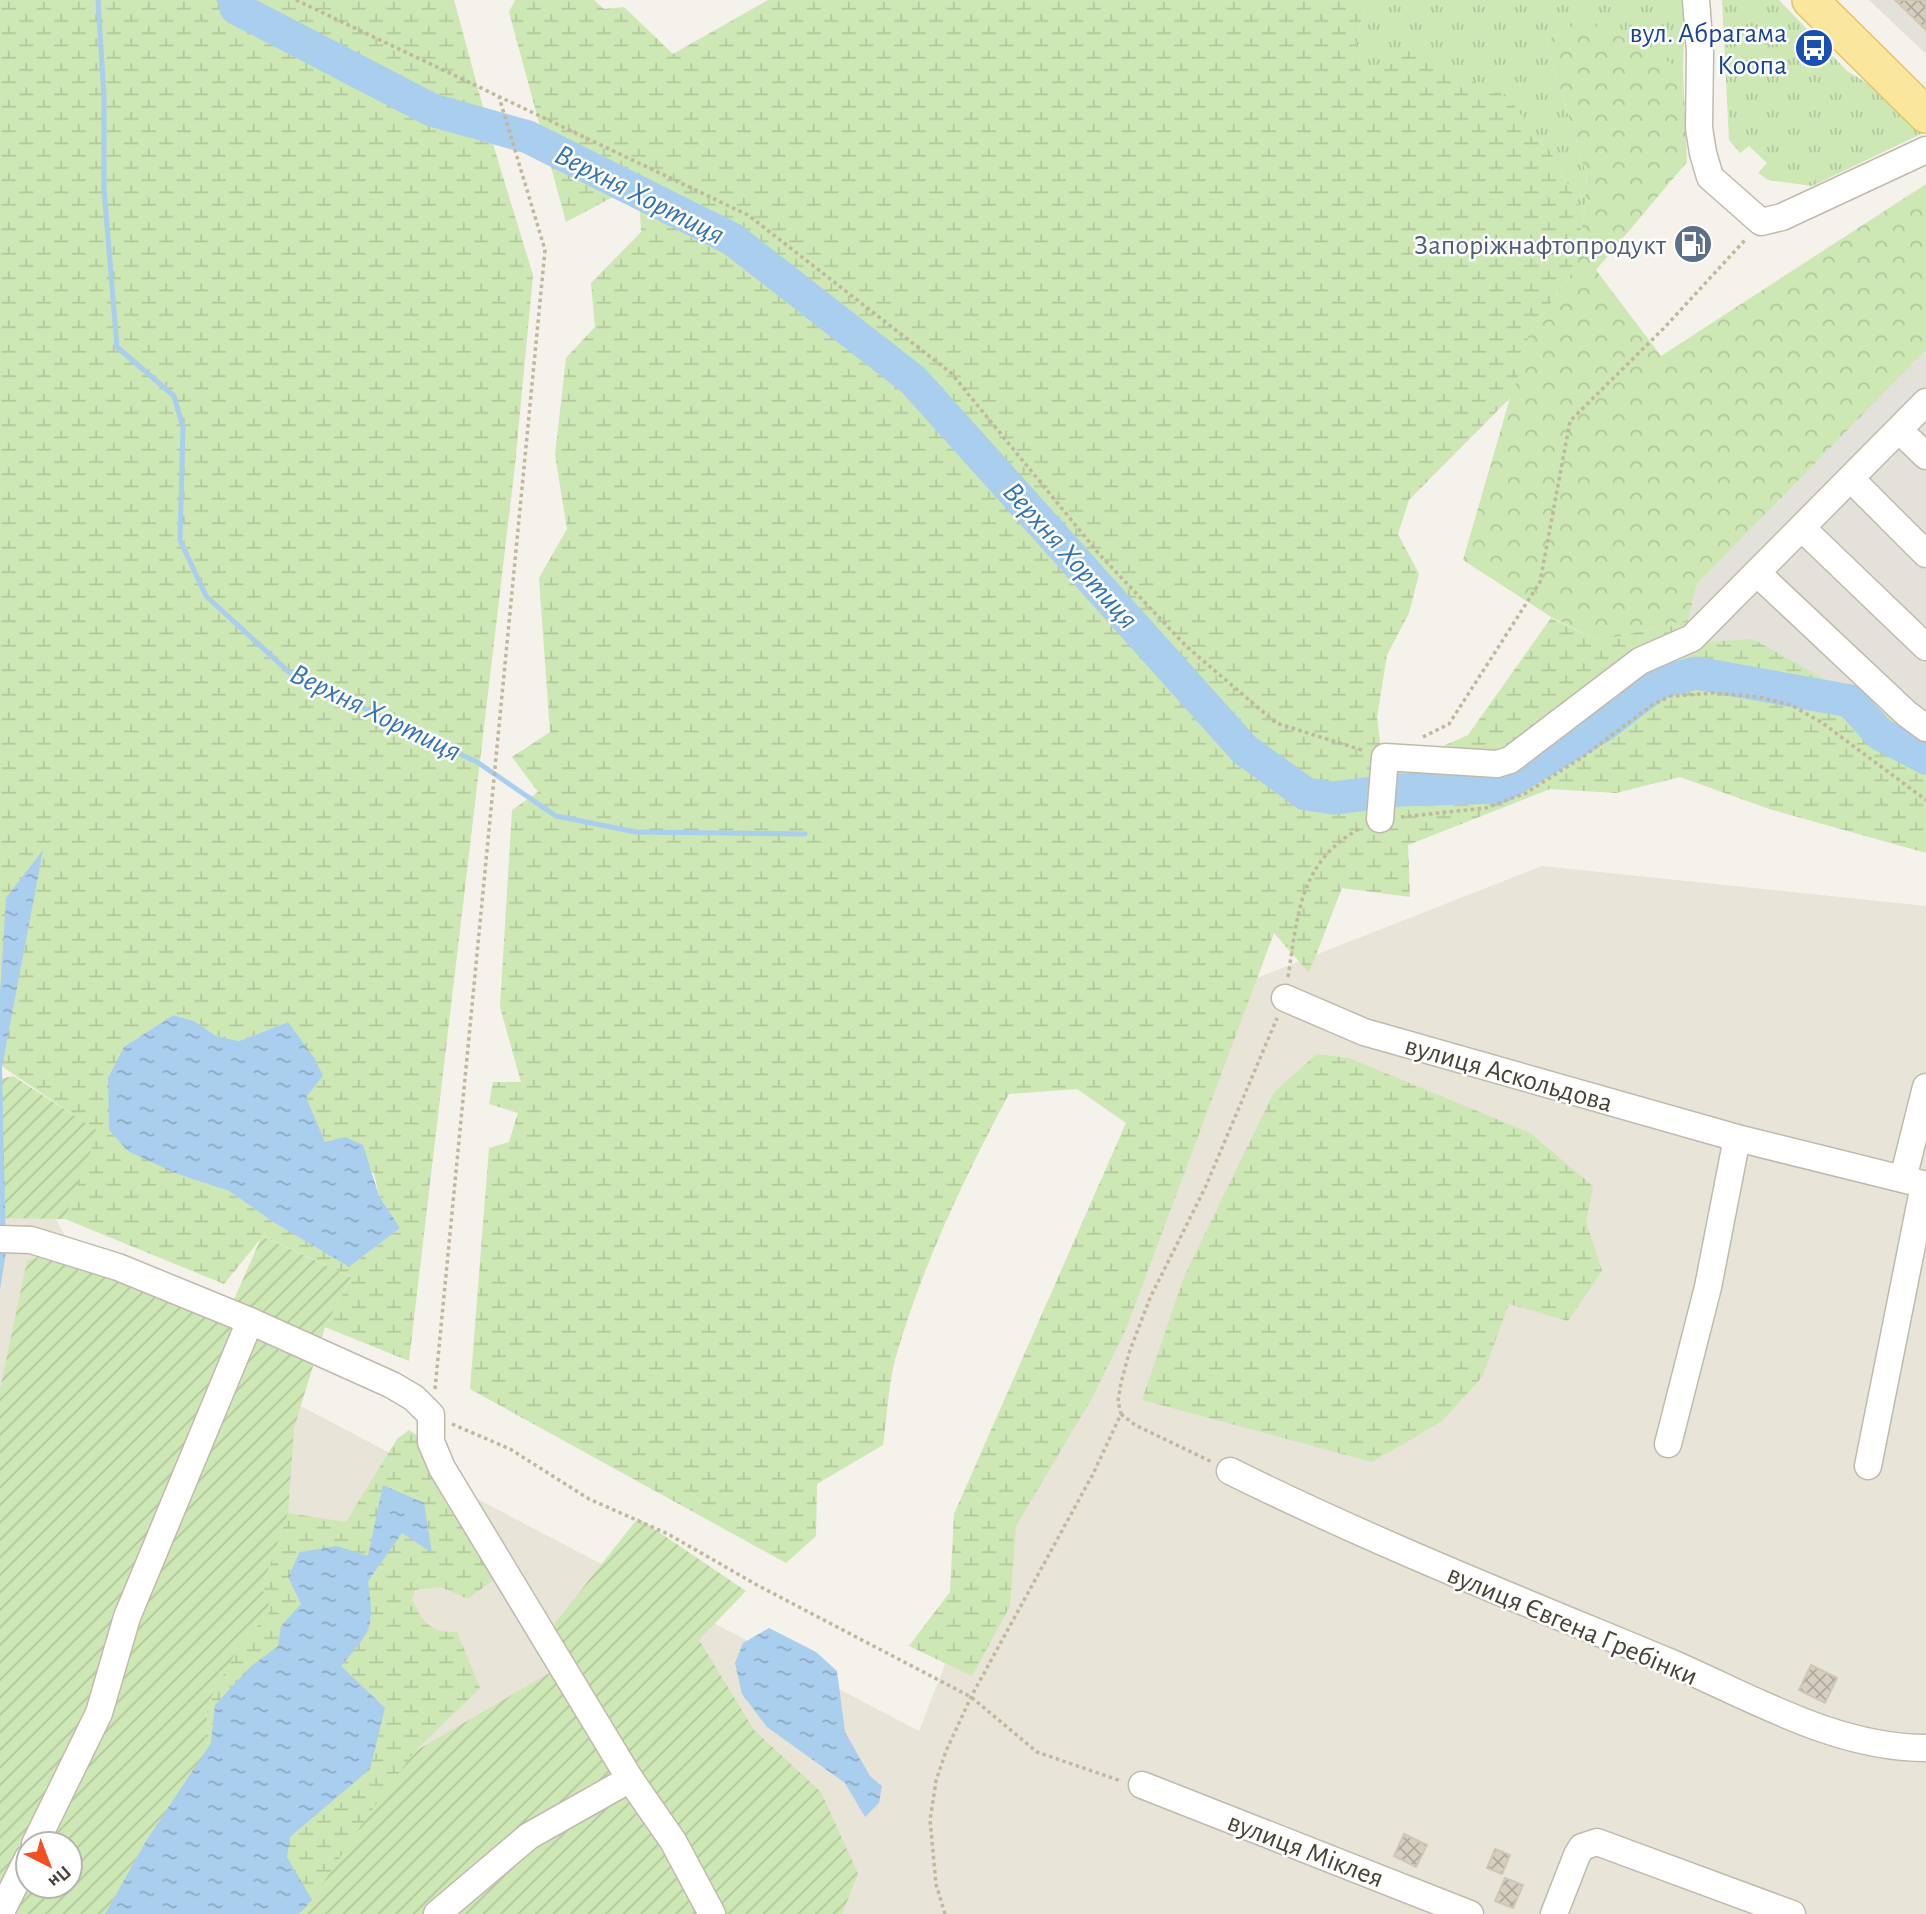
<svg xmlns="http://www.w3.org/2000/svg" width="1926" height="1914" font-family="'Alegreya Sans',sans-serif">
<style>
.residential{fill:#e8e4d8;fill-rule:evenodd}
.industrial{fill:#e4e1db}
.grass{fill:url(#grass-tufts)}
.forest{fill:url(#forest-crowns)}
.wetland{fill:url(#wetland-marsh);fill-rule:evenodd}
.garden{fill:url(#garden-furrows);fill-rule:evenodd}
.water{fill:url(#water-ripples)}
.lines{fill:none;stroke-linecap:round;stroke-linejoin:round}
.stream{stroke:#a9ceee;stroke-width:5}
.river{stroke:#a9ceee;stroke-width:33}
.building{fill:url(#building-cross-hatch);stroke:#d0c7b3;stroke-width:2}
.minor-casing{stroke:#c0baad;stroke-width:29}
.major-casing{stroke:#e0c56d;stroke-width:38}
.path{stroke:#c1b79e;stroke-width:3.5;stroke-dasharray:3.5 3.5;stroke-linecap:butt}
.minor{stroke:#fff;stroke-width:26}
.major{stroke:#fae69d;stroke-width:35}
.labels{text-anchor:middle;stroke-width:5;stroke-linejoin:round;paint-order:stroke}
.transit-label{font-size:28px;fill:#164399;stroke:#fff;text-anchor:end}
.service-label{font-size:28px;fill:#4e5e75;stroke:#fff;text-anchor:end}
.street-label{font-size:28px;fill:#484338;stroke:#fff}
.water-label{font-size:30px;font-style:italic;fill:#3474b1;stroke:#fff}
</style>
<defs>
<pattern id="grass-tufts" width="24" height="20" patternUnits="userSpaceOnUse" patternTransform="scale(1.75)"><rect width="24" height="20" fill="#cde7b5"/><path d="M3 7l-1-3M5 7V3M7 7l1-3M15 17l-1-3M17 17v-4M19 17l1-3" fill="none" stroke="#b2c79c"/></pattern>
<pattern id="forest-crowns" width="20" height="18" patternUnits="userSpaceOnUse" patternTransform="scale(1.75)"><rect width="20" height="18" fill="#cde7b5"/><path d="M2 6a3 3 0 1 1 6 0M12 15a3 3 0 1 1 6 0" fill="none" stroke="#b2c79c"/></pattern>
<pattern id="wetland-marsh" width="20" height="14" patternUnits="userSpaceOnUse" patternTransform="scale(1.75)"><rect width="20" height="14" fill="#cde7b5"/><path d="M1 5h8M5 5V1M11 12h8M15 12V8" fill="none" stroke="#b2c79c"/></pattern>
<pattern id="garden-furrows" width="10" height="10" patternUnits="userSpaceOnUse" patternTransform="scale(1.75)"><rect width="10" height="10" fill="#cde7b5"/><path d="M-1 1l2-2M0 10L10 0M9 11l2-2" fill="none" stroke="#b2c79c"/></pattern>
<pattern id="water-ripples" width="26" height="14" patternUnits="userSpaceOnUse" patternTransform="scale(1.75)"><rect width="26" height="14" fill="#a9ceee"/><path d="M2 4q2-2 4 0t4 0M15 11q2-2 4 0t4 0" fill="none" stroke="#8ca9c2"/></pattern>
<pattern id="building-cross-hatch" width="8" height="8" patternUnits="userSpaceOnUse" patternTransform="scale(1.75)"><rect width="8" height="8" fill="#d6cec0"/><path d="M0 0l8 8M0 8l8-8" fill="none" stroke="#b0a99d"/></pattern>
</defs>
<rect width="100%" height="100%" fill="#f4f2ea"/>
<path class="residential" d="M 1542,866 L 1926,906 L 1926,1914 L 0,1914 L 0,1109 L 97,1299 L 919,1731 L 1206,998 ZM 28,1844 L 70,1844 L 70,1886 L 28,1886 Z"/>
<g class="industrial">
<polygon points="1869,0 1926,0 1926,54"/>
<polygon points="1926,350 1926,736 1705,642 1688,620 1697,584"/>
</g>
<g class="grass">
<polygon points="1358,0 1685,0 1683,70 1581,15 1546,42 1587,176 1584,215 1552,154 1449,72 1409,52 1368,82 1353,59 1364,7"/>
<polygon points="1722,0 1779,0 1847,71 1877,89 1923,133 1812,186 1768,180 1758,173 1767,163 1749,146 1740,153 1729,140"/>
</g>
<polygon class="forest" points="1581,15 1683,70 1687,162 1596,270 1661,356 1926,184 1926,350 1697,584 1688,620 1599,641 1551,617 1463,560 1528,336 1571,274 1584,215 1587,176 1546,42"/>
<g class="wetland">
<path d="M 0,0 L 454,0 L 493,144 L 533,275 L 515,465 L 409,1361 L 325,1327 L 351,1277 L 263,1236 L 224,1284 L 65,1219 L 97,1131 L 0,1065 ZM 173,1015 L 194,1021 L 216,1036 L 239,1041 L 288,1022 L 306,1097 L 325,1143 L 374,1173 L 379,1196 L 400,1228 L 349,1267 L 273,1222 L 229,1191 L 209,1183 L 124,1047 Z"/>
<path d="M 515,0 L 594,0 L 604,9 L 624,7 L 673,54 L 768,0 L 1358,0 L 1364,7 L 1353,59 L 1368,81 L 1409,51 L 1508,98 L 1552,154 L 1584,215 L 1571,274 L 1528,336 L 1513,395 L 1409,500 L 1398,534 L 1419,574 L 1409,613 L 1387,655 L 1377,717 L 1382,759 L 1421,756 L 1468,735 L 1551,618 L 1599,641 L 1688,620 L 1705,642 L 1753,639 L 1926,736 L 1926,853 L 1769,809 L 1680,777 L 1616,793 L 1550,789 L 1408,845 L 1410,897 L 1342,888 L 1309,973 L 1274,933 L 1126,1329 L 1092,1398 L 1016,1526 L 1010,1606 L 972,1676 L 909,1646 L 950,1592 L 954,1514 L 1126,1123 L 1077,1089 L 1009,1094 C 964,1178 921,1268 895,1360 C 888,1387 887,1418 883,1445 L 817,1484 L 816,1536 L 786,1563 L 470,1389 L 489,1148 L 509,1142 L 518,1113 L 489,1104 L 493,1082 L 521,1082 L 500,1007 L 512,810 L 538,792 L 512,757 L 550,732 L 539,578 L 567,529 L 555,455 L 566,358 L 595,327 L 591,283 L 641,232 L 640,211 L 613,197 L 566,222 L 509,12 Z"/>
<polygon points="1317,1054 1349,1058 1530,1133 1593,1186 1586,1222 1602,1271 1568,1321 1509,1304 1482,1377 1441,1422 1372,1462 1142,1400 1184,1277 1274,1092"/>
<path d="M 409,1430 L 418,1436 L 497,1577 L 468,1599 L 441,1587 L 415,1590 L 412,1600 C 424,1623 430,1633 457,1632 L 480,1688 L 414,1752 L 312,1900 L 299,1914 L 105,1914 L 202,1756 L 208,1703 L 237,1650 L 271,1610 L 262,1588 L 288,1513 L 346,1522 L 397,1439 Z"/>
</g>
<g class="garden">
<polygon points="13,1076 98,1131 65,1219 0,1218 0,1079"/>
<path d="M 262,1236 L 351,1277 L 325,1327 L 294,1428 L 288,1513 L 262,1588 L 271,1610 L 237,1650 L 208,1703 L 203,1756 L 146,1841 L 105,1914 L 0,1914 L 0,1389 L 27,1261 L 55,1251 L 224,1322 ZM 28,1844 L 70,1844 L 70,1886 L 28,1886 Z"/>
<polygon points="638,1518 746,1591 699,1640 754,1730 821,1792 858,1874 842,1914 299,1914 312,1900 362,1824 414,1752 551,1672 555,1623"/>
</g>
<g class="water">
<polygon points="43,850 2,1067 6,1252 0,1290 0,993 6,898"/>
<polygon points="173,1015 194,1021 216,1036 239,1041 288,1022 315,1059 323,1076 306,1097 325,1142 345,1137 363,1145 379,1196 400,1228 349,1267 273,1222 229,1191 175,1173 128,1151 109,1130 108,1078 124,1047"/>
<path d="M 383,1485 L 424,1503 L 432,1553 L 402,1533 L 368,1581 C 375,1630 371,1630 341,1666 L 385,1708 L 370,1769 L 290,1837 L 287,1857 L 312,1900 L 299,1914 L 105,1914 L 146,1841 L 211,1743 L 215,1705 L 250,1667 L 278,1646 L 281,1626 L 301,1604 L 288,1577 L 300,1552 L 337,1546 L 368,1556 Z"/>
<polygon points="769,1628 816,1652 837,1671 845,1732 870,1776 882,1786 879,1803 865,1817 845,1783 767,1727 742,1694 735,1663 743,1643"/>
</g>
<g class="lines">
<g class="stream">
<polyline points="98,0 104,97 104,189 117,347 174,396 183,427 180,540 206,596 290,673 477,762 556,816 636,832 805,834"/>
<polyline points="219,0 236,8 246,0"/>
</g>
<polyline class="river" points="236,8 432,110 528,137 732,239 913,380 1245,750 1306,794 1334,798 1399,790 1500,787 1605,724 1658,683 1696,673 1850,701 1880,734 1926,758"/>
</g>
<g class="building">
<polygon points="1895,0 1926,0 1926,30"/>
<polygon points="1811,1665 1837,1678 1825,1703 1799,1690"/>
<polygon points="1404,1834 1427,1845 1416,1867 1394,1856"/>
<polygon points="1495,1849 1510,1855 1502,1874 1487,1868"/>
<polygon points="1505,1878 1523,1885 1513,1908 1495,1901"/>
</g>
<g class="lines">
<defs>
<g id="minor">
<polyline points="1696,0 1700,52 1699,128 1703,153 1710,177 1761,222 1782,217 1926,150"/>
<polyline points="1899,430 1926,456"/>
<polyline points="1851,479 1926,554"/>
<polyline points="1803,529 1926,647"/>
<polyline points="1757,573 1907,714 1926,728"/>
<polyline points="1380,819 1385,757 1497,764 1510,760 1640,661 1692,638 1926,402"/>
<polyline points="1285,998 1364,1032 1737,1138 1926,1185"/>
<polyline points="1903,1179 1926,1087"/>
<polyline points="0,1239 31,1240 118,1267 250,1321 392,1385 414,1398 431,1415 431,1442 442,1468 630,1779 673,1841 712,1914"/>
<polyline points="1668,1444 1708,1287 1737,1138"/>
<polyline points="1868,1466 1924,1185"/>
<path d="M 1230,1471 C 1373,1542 1520,1600 1667,1661 C 1749,1696 1834,1748 1926,1748"/>
<polyline points="1142,1785 1470,1914"/>
<polyline points="35,1844 99,1713 127,1617 250,1321"/>
<polyline points="0,1914 28,1858"/>
<polyline points="437,1914 529,1836 630,1779"/>
<polyline points="1554,1914 1577,1855 1582,1847 1597,1842 1792,1914"/>
</g>
<polyline id="major" points="1810,0 1926,115"/>
</defs>
<use href="#minor" class="minor-casing"/>
<use href="#major" class="major-casing"/>
<g class="path">
<polyline points="296,0 748,215 951,373 1100,555 1186,646 1276,723 1365,751"/>
<polyline points="1423,737 1449,724 1540,582 1570,421 1664,328 1746,239"/>
<polyline points="1401,817 1486,808 1526,793 1584,756 1652,705 1671,696 1713,693 1759,697 1791,705 1821,722 1926,800"/>
<path d="M 1288,977 C 1298,914 1299,861 1361,828"/>
<polyline points="435,1389 545,250 499,97"/>
<polyline points="1121,1414 1135,1425 1212,1462"/>
<polyline points="452,1424 510,1449 589,1499 668,1534 757,1585 971,1697 1037,1752 1121,1781"/>
<polyline points="945,1914 936,1884 930,1820 936,1781 946,1751 971,1697 1093,1474 1121,1414 1118,1401 1121,1383 1129,1353 1150,1298 1205,1188 1277,1018"/>
</g>
<use href="#minor" class="minor"/>
<use href="#major" class="major"/>
</g>
<defs>
<symbol id="bus-disc" viewBox="-11 -11 22 22"><circle r="9.5" fill="#1a4fb4" stroke="#fff"/><path d="M-5-6H5V4H4V6H2V4H-2V6H-4V4H-5ZM-3.5-4V0h7V-4ZM-3.5 1.2v1.5H-2V1.2ZM2 1.2v1.5H3.5V1.2Z" fill="#fff"/></symbol>
<symbol id="fuel-disc" viewBox="-11 -11 22 22"><circle r="9.5" fill="#5c6f8a" stroke="#fff"/><path d="M-5.5-6h7V0h2V4h1.3V-2.5L3-4.5l.8-.8L6-3V5H2.5V1h-1V6h-7ZM-4.2-4.7v3.2H.2V-4.7Z" fill="#fff"/></symbol>
</defs>
<g fill-rule="evenodd">
<use href="#bus-disc" x="1792" y="26" width="44" height="44"/>
<use href="#fuel-disc" x="1671" y="222" width="44" height="44"/>
</g>
<g class="labels">
<g class="transit-label">
<text x="1787" y="42">вул. Абрагама<tspan x="1787" dy="32">Коопа</tspan></text>
</g>
<g class="service-label">
<text x="1666" y="254">Запоріжнафтопродукт</text>
</g>
<g class="street-label">
<text transform="translate(1509 1073) rotate(16)" y="10">вулиця Аскольдова</text>
<text transform="translate(1573 1624) rotate(23)" y="10">вулиця Євгена Гребінки</text>
<text transform="translate(1306 1849) rotate(21)" y="10">вулиця Міклея</text>
</g>
<g class="water-label">
<text transform="translate(640 194) rotate(27)" y="10">Верхня Хортиця</text>
<text transform="translate(1071 555) rotate(48)" y="10">Верхня Хортиця</text>
<text transform="translate(376 712) rotate(26)" y="10">Верхня Хортиця</text>
</g>
</g>
<g transform="translate(49 1865) rotate(138)"><circle r="33" fill="#ffffff" stroke="#b6b4af" stroke-width="2"/>
<path d="M0-5L12 26L0 18L-12 26Z" fill="#f25023"/>
<text y="-10" font-size="19" font-weight="bold" text-anchor="middle" fill="#484338">Пн</text>
</g>
</svg>
